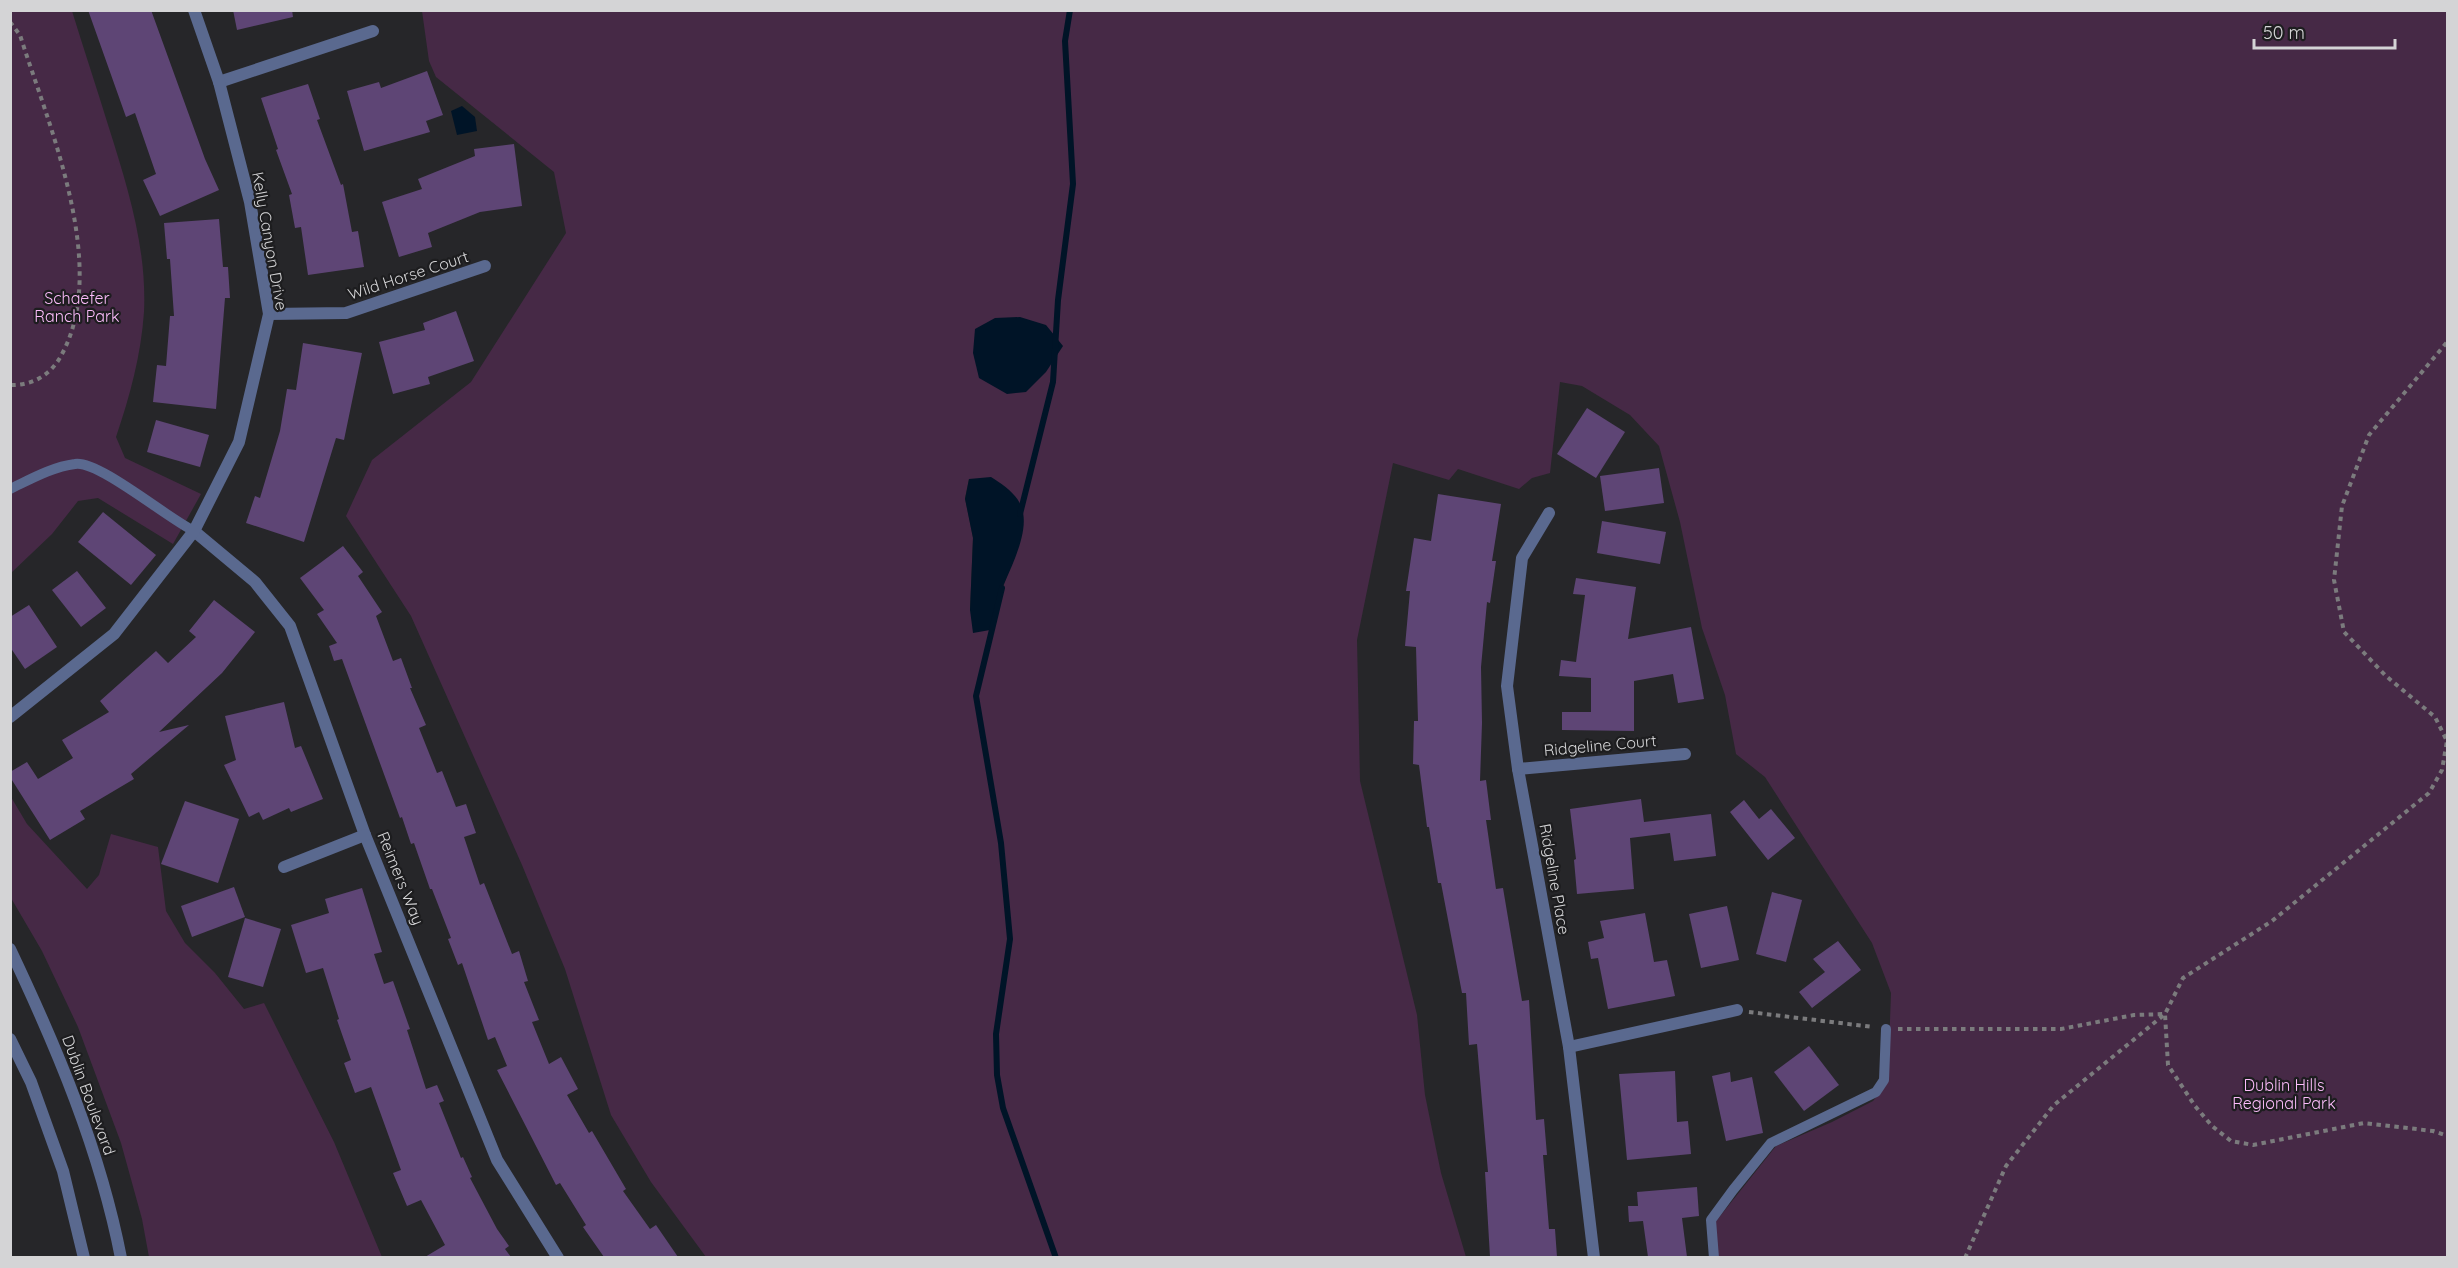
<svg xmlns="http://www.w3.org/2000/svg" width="2458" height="1268" font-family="Quicksand,sans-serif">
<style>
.green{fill:#462946;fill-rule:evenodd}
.water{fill:#001427}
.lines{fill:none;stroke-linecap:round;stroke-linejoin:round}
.stream{stroke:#001427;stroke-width:6}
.building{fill:#5e4575}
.path{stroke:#7b7b7d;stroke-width:4;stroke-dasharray:4.5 4.5;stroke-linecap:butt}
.service{stroke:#5a698f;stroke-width:10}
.minor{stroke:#5a698f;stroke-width:12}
.labels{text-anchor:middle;stroke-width:4.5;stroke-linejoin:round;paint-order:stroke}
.street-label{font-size:16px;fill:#d4d4d6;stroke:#1d1d1f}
.park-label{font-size:16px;fill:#fdbdfc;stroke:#1d1d1f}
</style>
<rect width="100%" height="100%" fill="#262629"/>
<g class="green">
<path d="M 11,11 L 72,11 C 84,50 97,89 109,128 C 128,188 147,249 144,312 C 141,355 130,396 116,437 L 125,458 L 201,494 L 173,544 L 98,498 L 78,501 L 52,534 L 11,573 Z"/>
<path d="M 422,11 L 2447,11 L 2447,1257 L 1716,1257 L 1713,1225 L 1776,1146 L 1832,1122 L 1873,1101 L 1882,1090 L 1888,1076 L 1891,993 L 1872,943 L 1765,777 L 1736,754 L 1725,695 L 1702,628 L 1680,522 L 1659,446 L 1630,415 L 1582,386 L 1560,382 L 1550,473 L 1532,478 L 1519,489 L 1458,469 L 1449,480 L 1393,463 L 1357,640 L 1360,781 L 1417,1015 L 1425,1095 L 1441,1173 L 1466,1257 L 706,1257 L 651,1182 L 611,1115 L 565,969 L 522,865 L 411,616 L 346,516 L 372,460 L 471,382 L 566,233 L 554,172 L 436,77 L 429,61 ZM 969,479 L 1023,527 C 1014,562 998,595 990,630 L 970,610 L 973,538 L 965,498 Z"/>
<polygon points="11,797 27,824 87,889 99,875 111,834 158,847 166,911 185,943 215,973 244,1009 264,1003 334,1142 382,1257 149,1257 142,1219 121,1143 78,1027 42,951 11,898"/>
</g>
<g class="water">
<polygon points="462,106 475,117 477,131 457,135 451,111"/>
<polygon points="1020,317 1046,325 1063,346 1046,372 1026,392 1007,394 979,378 973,353 975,329 995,318"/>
<path d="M 991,477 C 1002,484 1016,493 1021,506 C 1033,534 1003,580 995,607 C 993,615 992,623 990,630 L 973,633 L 970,610 L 973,538 L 965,499 L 969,479 Z"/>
</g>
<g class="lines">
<g class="stream">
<polyline points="1020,514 1053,382 1058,300 1073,184 1065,41 1070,10"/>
<polyline points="1002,588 976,696 1001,843 1010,939 996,1034 997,1075 1003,1108 1056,1258"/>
</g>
</g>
<g class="building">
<polygon points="88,10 151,10 205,159 219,190 160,216 143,180 156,174 135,113 126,117"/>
<polygon points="233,10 292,10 293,17 237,30"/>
<polygon points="427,71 443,115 426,121 430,132 364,151 347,91 379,82 381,88"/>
<polygon points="308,84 320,119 317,120 341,185 343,184 352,232 358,231 364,267 308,275 301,227 295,228 289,195 292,194 276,150 278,149 261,98"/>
<polygon points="514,144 522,206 480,212 428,233 432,247 399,257 382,202 422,189 418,179 475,156 474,149"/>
<polygon points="219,219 223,267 228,267 230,298 225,298 216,409 153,402 157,365 166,366 170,316 174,316 170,259 167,259 164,223"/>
<polygon points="456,311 474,361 428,377 430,384 393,394 379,342 425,330 423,323"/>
<polygon points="303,343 362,353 344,440 336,438 304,542 246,523 255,496 260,498 280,431 287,389 296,390"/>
<polygon points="1587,408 1625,432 1596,478 1557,454"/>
<polygon points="156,420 209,435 200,467 147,452"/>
<polygon points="1659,468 1664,503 1605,511 1600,476"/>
<polygon points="1438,494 1501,504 1492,561 1496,561 1490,603 1487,602 1481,667 1482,723 1480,781 1486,780 1491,820 1486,820 1496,889 1503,888 1522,1001 1529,1000 1536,1120 1544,1119 1547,1155 1543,1155 1549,1229 1555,1229 1557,1257 1490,1257 1485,1172 1488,1172 1477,1044 1469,1045 1466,993 1462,993 1441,883 1438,883 1429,827 1427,827 1419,765 1413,764 1414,721 1418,721 1416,647 1405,646 1410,591 1406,591 1414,538 1431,541"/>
<polygon points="103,512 156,555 131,585 78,542"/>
<polygon points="1602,521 1666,532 1660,564 1597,553"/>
<polygon points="343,546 363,572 358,576 382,612 376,616 393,661 401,658 412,688 410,688 426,725 419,728 437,773 442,771 456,807 466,804 476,833 464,837 480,885 484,883 512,954 519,951 528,981 524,982 539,1020 532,1022 549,1064 561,1057 578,1089 567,1095 589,1133 592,1131 626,1189 623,1191 650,1229 656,1225 678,1257 604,1257 583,1227 586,1225 560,1183 556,1185 497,1070 507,1066 495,1037 488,1040 462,963 458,965 448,939 451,938 432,889 430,889 414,843 411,844 402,817 400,818 342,659 334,661 329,646 337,643 317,614 324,610 300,578"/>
<polygon points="77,571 106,608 81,627 52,590"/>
<polygon points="1576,578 1636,587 1628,639 1691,627 1704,699 1678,703 1673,674 1634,681 1634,731 1562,730 1562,712 1591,712 1591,678 1559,676 1561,660 1576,662 1585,595 1573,594"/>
<polygon points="214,600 255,632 222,673 159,732 189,725 131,774 134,779 80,811 85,819 50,840 10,777 10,772 27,762 38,779 73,758 62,740 109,712 100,701 156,651 168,663 196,637 189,631"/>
<polygon points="29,605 57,647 25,669 10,647 10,617"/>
<polygon points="284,702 295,748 301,746 323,799 291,812 289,808 263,820 259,812 249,817 224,765 236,760 225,716"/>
<polygon points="1641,799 1644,822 1711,814 1716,856 1674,861 1670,833 1630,838 1634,889 1577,894 1574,860 1576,859 1570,809"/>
<polygon points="1744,800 1759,819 1771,809 1795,838 1768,860 1730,812"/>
<polygon points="185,801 239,819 218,883 161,864"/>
<polygon points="234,887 245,917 192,937 181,906"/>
<polygon points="362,888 382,952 374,954 384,984 393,981 410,1029 407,1030 426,1089 437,1085 444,1101 439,1103 461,1158 463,1157 472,1177 470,1178 497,1229 509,1246 505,1249 511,1257 425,1257 445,1245 421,1200 407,1206 393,1173 401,1170 371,1087 355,1093 344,1063 351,1060 337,1020 339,1019 323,968 306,973 291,925 329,913 325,899"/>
<polygon points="1772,892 1802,900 1786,962 1756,954"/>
<polygon points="1727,906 1739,960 1701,968 1689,914"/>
<polygon points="1645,913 1654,962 1667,960 1675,996 1608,1009 1598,958 1591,959 1588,942 1604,938 1600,921"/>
<polygon points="245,918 281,929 263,987 228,977"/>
<polygon points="1838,941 1861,970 1812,1008 1799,992 1825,972 1813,959"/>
<polygon points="1809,1046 1839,1085 1804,1111 1774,1072"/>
<polygon points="1675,1071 1677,1122 1688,1121 1691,1154 1627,1160 1619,1074"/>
<polygon points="1730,1072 1731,1082 1752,1077 1763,1133 1726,1141 1712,1076"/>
<polygon points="1697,1187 1699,1216 1682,1218 1687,1257 1648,1257 1643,1221 1629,1222 1628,1206 1638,1206 1637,1192"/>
</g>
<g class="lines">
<g class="path">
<path d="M 10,22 L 20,35 C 48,124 110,265 62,354 C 52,374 33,386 10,385"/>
<polyline points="1749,1012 1873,1027"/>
<polyline points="1898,1029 2061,1029 2134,1015 2165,1014 2168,1065 2195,1106 2212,1126 2231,1141 2253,1145 2364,1123 2433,1131 2448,1136"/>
<polyline points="1965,1258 2006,1166 2054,1105 2165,1014 2183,978 2272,921 2429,793 2442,770 2447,741 2435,717 2386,676 2344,632 2334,580 2342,506 2369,435 2448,341"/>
</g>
<g class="service">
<path d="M 10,489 C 31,479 52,467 75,464 C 98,460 167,518 194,531"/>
<polyline points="1714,1258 1711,1220 1733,1190 1771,1143 1876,1092 1884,1080 1886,1029"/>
</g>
<g class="minor">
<polyline points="219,82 373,31"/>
<polyline points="269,314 346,313 485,266"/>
<polyline points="1549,513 1522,558 1507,686 1518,769 1569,1047 1594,1258"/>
<polyline points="194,531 255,582 290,626 365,835 497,1160 558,1258"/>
<polyline points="10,717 114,634 194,531 239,442 269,314 250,202 219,82 194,10"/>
<polyline points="1518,769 1685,754"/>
<polyline points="284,867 365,835"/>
<path d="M 10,949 C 57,1048 100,1150 121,1258"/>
<polyline points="10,1039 31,1082 63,1171 84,1258"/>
<polyline points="1569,1047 1737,1010"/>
</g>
</g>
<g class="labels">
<g class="street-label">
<text transform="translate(270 241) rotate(80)" y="6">Kelly Canyon Drive</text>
<text transform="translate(408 275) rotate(-18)" y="6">Wild Horse Court</text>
<text transform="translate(1600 745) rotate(-5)" y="6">Ridgeline Court</text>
<text transform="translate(401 878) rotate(68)" y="6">Reimers Way</text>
<text transform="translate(1555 879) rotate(80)" y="6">Ridgeline Place</text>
<text transform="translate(89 1095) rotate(70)" y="6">Dublin Boulevard</text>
</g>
<g class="park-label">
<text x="77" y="304">Schaefer<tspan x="77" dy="18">Ranch Park</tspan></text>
<text x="2284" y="1091">Dublin Hills<tspan x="2284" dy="18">Regional Park</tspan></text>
</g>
</g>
<rect width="2458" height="1268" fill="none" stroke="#d4d4d6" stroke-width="24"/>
<path d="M2254 39v9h141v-9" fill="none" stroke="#d4d4d6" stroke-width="3"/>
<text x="2263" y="39" font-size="18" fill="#d4d4d6" stroke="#1d1d1f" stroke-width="4.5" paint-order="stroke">50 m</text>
</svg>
